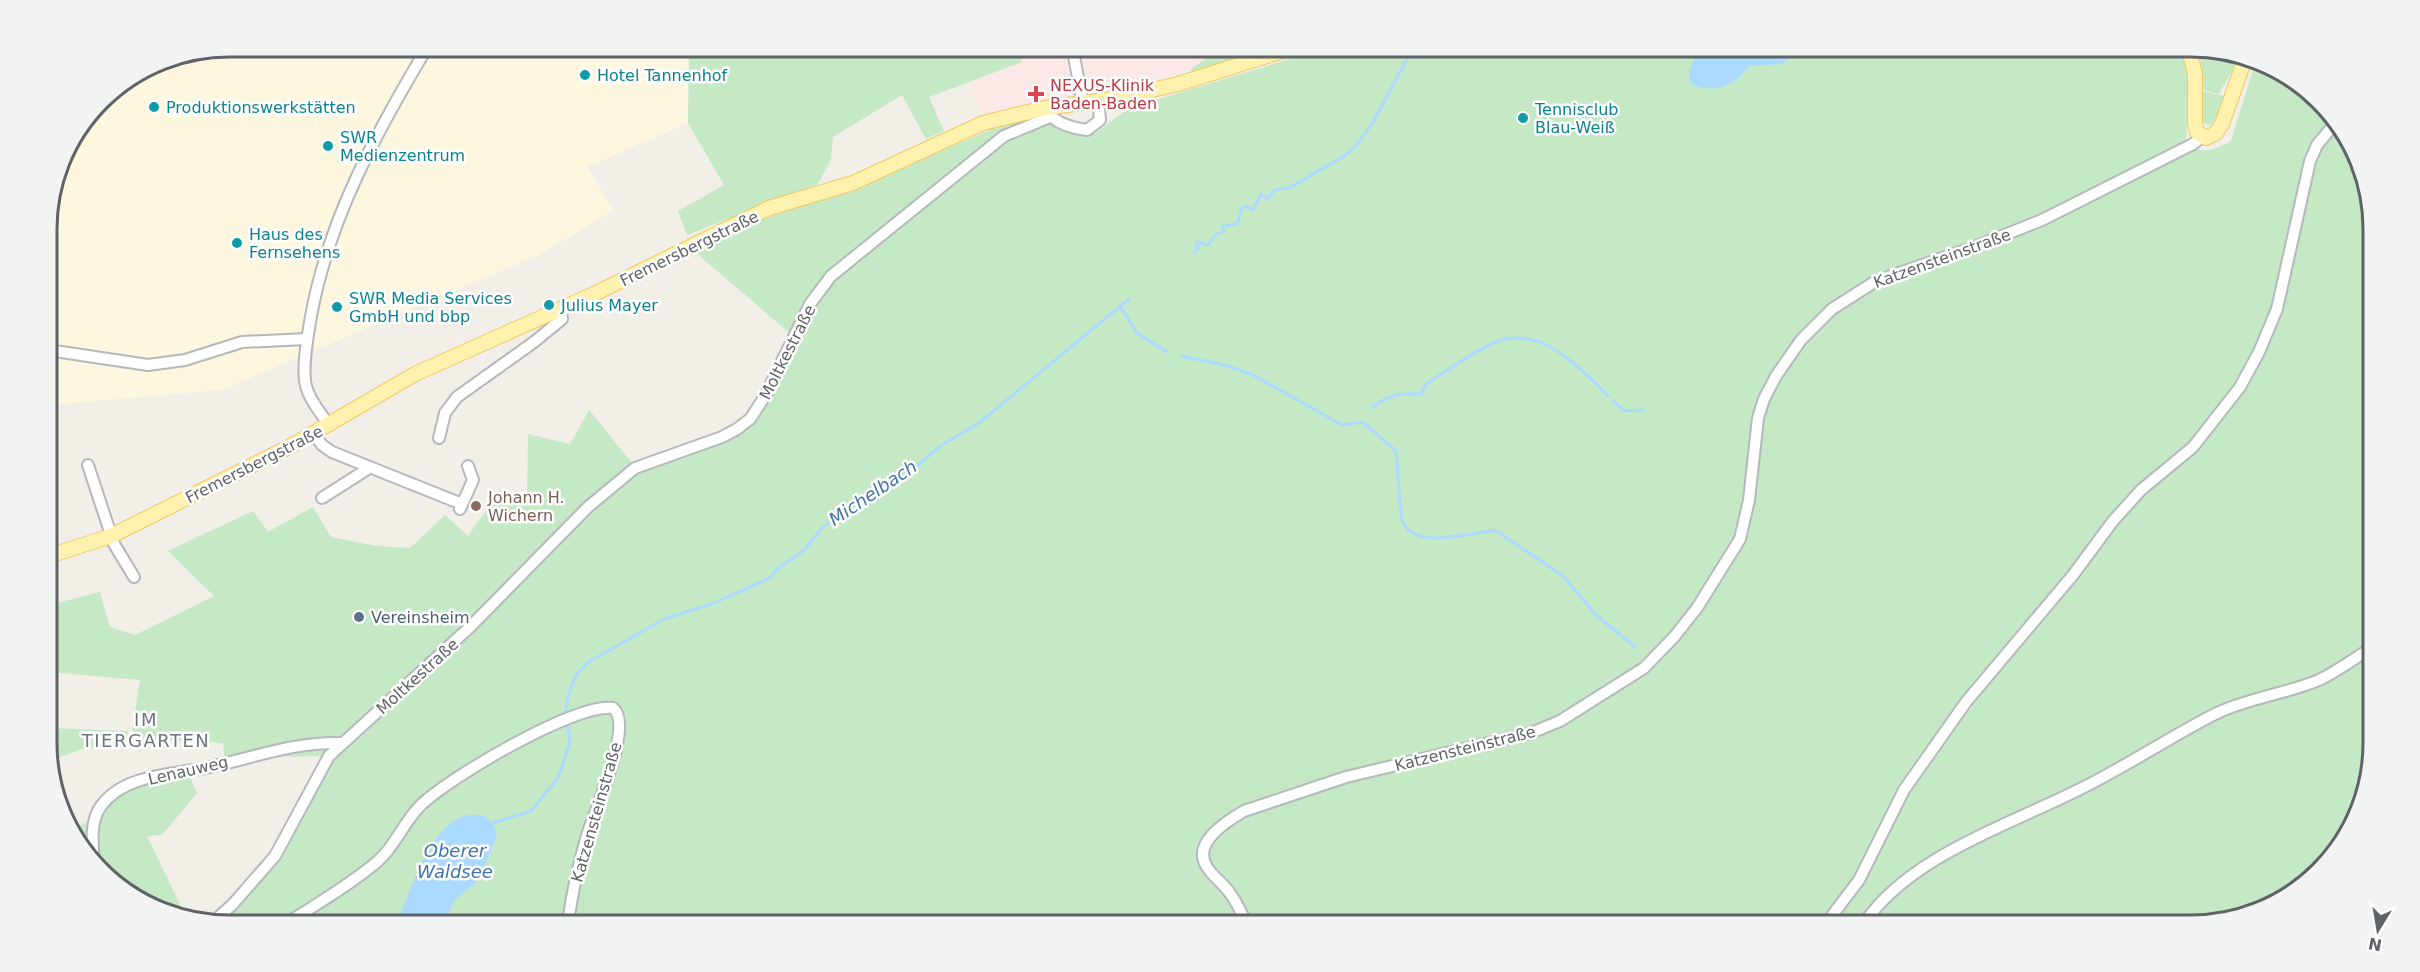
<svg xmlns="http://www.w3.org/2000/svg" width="2420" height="972" font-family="'DejaVu Sans',sans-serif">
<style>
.commercial{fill:#fef7e0}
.medical{fill:#fce8e6}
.green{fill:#c5e8c5}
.water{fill:#aadaff}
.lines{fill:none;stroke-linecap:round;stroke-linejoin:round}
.stream{stroke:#aadaff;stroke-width:3}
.minor-casing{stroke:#b5b8bc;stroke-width:14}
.major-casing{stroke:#f2c960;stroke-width:16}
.minor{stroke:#fff;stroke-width:10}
.major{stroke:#fff2af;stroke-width:14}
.culture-dot{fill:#0f9aa8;stroke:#fff;stroke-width:2}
.health-dot{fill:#e0444e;stroke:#fff;stroke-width:2}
.education-dot{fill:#8d6e63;stroke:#fff;stroke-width:2}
.service-dot{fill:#5c6f8a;stroke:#fff;stroke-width:2}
.labels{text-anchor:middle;stroke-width:5;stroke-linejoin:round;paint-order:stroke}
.culture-label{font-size:16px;fill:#0d838f;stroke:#fff;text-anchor:start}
.health-label{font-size:16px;fill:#be3a42;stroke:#fff;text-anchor:start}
.street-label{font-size:16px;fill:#5f6368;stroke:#fff}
.education-label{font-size:16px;fill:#785e54;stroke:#fff;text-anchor:start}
.service-label{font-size:16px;fill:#4e5e75;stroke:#fff;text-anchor:start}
.water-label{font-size:18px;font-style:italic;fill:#4174aa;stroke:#fff}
.neighbourhood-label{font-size:18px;letter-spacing:1.5px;fill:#70757a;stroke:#fff}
.rim{fill:none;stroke:#5f6368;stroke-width:3}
</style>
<rect width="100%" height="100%" fill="#f1efe8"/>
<polygon class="commercial" points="229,46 689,47 688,123 587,167 614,210 539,255 222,390 48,405 47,216 65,148 108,92 159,60"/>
<polygon class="medical" points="1019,47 1232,47 1207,58 1191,69 983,123 970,80 1022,62"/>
<g class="green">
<polygon points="689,47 1019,47 1022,62 929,97 944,131 926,139 902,95 833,137 831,159 818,184 687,235 678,211 724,185 688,123"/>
<polygon points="1232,47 1283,47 1195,79 1191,69 1207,58"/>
<path d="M 1329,47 L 2181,47 L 2189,78 L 2186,144 C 2204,155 2213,150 2231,141 L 2256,60 L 2329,109 L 2355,148 L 2372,204 L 2373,743 L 2364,802 L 2336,854 L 2302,888 L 2250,916 L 2203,925 L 444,925 L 454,901 L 478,880 L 497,836 L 465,816 C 425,837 413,886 396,925 L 229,925 L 212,923 L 258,877 L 328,756 L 244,757 L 225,763 L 223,743 L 131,738 L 140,680 L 49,672 L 49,605 L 100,592 L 110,627 L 135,635 L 214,596 L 168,551 L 253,511 L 268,532 L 313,507 L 331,537 L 376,546 L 410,548 L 445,515 L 468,536 L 492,502 L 527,503 L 528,434 L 570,444 L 589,410 L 636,468 L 737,429 L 750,419 L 793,336 L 694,251 L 797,204 L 852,190 L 1015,119 L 1026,132 L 1047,124 L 1076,134 L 1094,134 L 1129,108 Z"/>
<polygon points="2199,48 2241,55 2219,94 2204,90"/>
<polygon points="2202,91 2224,96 2217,117 2210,126 2201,121"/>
<polygon points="50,728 128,731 127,742 79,750 50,761"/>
<polygon points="187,771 197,793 162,835 147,836 187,919 170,916 91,863 74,827 95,820 125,787"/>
</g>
<g class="water">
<path d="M 1760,46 L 1787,47 L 1793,50 L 1792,57 L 1781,64 L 1749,66 C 1734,87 1713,95 1690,83 L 1689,70 L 1700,47 Z"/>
<path d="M 483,815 L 493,823 L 497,836 L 478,881 L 454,901 L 444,925 L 396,925 C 410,894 428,827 464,816 C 470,814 477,815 483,815 Z"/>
</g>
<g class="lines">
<g class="stream">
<path d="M 1194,252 L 1198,249 L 1196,242 L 1208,245 L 1215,235 L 1224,231 L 1222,227 L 1238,223 L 1241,209 L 1246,206 L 1253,210 L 1261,194 L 1268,199 C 1273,189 1278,188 1289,188 L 1346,155 L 1359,142 L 1373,122 L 1414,46"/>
<polyline points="1120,306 1137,333 1167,352"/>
<path d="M 1182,356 L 1228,366 L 1253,375 L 1342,425 L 1363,422 L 1396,451 C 1398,465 1399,513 1403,522 C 1414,550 1470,533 1495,530 L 1563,576 L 1596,615 L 1634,646"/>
<polyline points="1613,401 1624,411 1643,410"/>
<path d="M 1373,407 C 1389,394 1402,393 1421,394 L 1426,384 C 1444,373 1480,347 1498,341 C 1543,326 1580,368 1608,396"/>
<polyline points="565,714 568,696 576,675 587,663 664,619 714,603 772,577 775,571 804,550 822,528 861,499 916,467 940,446 979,423 1129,299"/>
<polyline points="493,823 531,811 558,778 570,742 568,727"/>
</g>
<defs>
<g id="minor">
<polyline points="1072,46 1083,103"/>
<path d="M 1047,110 C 1054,124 1073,128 1087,130 L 1100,120 L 1098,100"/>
<polyline points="48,350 148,365 185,360 242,342 307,339"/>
<path d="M 329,425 C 320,412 307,397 305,381 C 303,362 307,341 310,322 C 327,221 376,133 428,46"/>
<polyline points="314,434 322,445 332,452 462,504"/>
<polyline points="439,438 445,413 457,397 534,342 562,319 561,309"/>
<polyline points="88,465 114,544 134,577"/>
<polyline points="322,498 369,468"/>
<polyline points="460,509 473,480 468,466"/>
<path d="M 94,865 C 93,847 89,822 101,806 C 125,773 175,775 210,767 C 256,757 293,742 341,743"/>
<polyline points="212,923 233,904 275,856 329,756 470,627 588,507 635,468 722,437 737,429 750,419 765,396 810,304 831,276 1004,136 1050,117"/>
<path d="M 284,925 C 315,905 350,885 378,861 C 396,845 403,823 420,806 C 448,778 575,703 613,708 C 635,725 592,815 586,839 C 578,867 571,897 568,925"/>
<path d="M 1247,925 C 1242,914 1237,902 1229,892 C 1223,883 1213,877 1207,867 C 1191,843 1227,821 1244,811 L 1346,777 L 1531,733 L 1560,721 L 1644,668 L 1674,637 L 1697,608 L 1740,539 L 1749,500 L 1758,418 L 1764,399 L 1776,376 L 1801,340 L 1832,309 L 1876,281 L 1977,246 L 2042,220 L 2193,144 L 2202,137"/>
<polyline points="1829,925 1831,917 1859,880 1904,790 1966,702 2073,575 2113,521 2141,490 2193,447 2240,387 2259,352 2277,309 2310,161 2317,145 2337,121"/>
<path d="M 1863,925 C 1908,857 2006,826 2076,791 C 2124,768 2168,738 2215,714 C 2247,698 2286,694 2319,680 C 2338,671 2356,657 2373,647"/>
</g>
<g id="major">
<polyline points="2188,46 2195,74 2195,124 2197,132 2206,138 2216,133 2222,124 2246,56"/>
<polyline points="49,556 111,536 291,446 415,374 594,294 769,208 853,183 983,123 1045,108 1112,99 1178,84 1299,46"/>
</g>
</defs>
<use href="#minor" class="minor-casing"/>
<use href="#major" class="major-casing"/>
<use href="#minor" class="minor"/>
<use href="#major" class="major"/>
</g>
<g class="culture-dot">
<circle cx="585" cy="75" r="6"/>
<circle cx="154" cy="107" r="6"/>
<circle cx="1523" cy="118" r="6"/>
<circle cx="328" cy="146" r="6"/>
<circle cx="237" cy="243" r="6"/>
<circle cx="549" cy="305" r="6"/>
<circle cx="337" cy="307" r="6"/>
</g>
<path class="health-dot" d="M1033 85h6v6h6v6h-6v6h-6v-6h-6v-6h6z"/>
<circle class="education-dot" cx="476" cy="506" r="6"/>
<circle class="service-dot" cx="359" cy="617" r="6"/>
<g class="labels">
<g class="culture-label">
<text x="597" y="81">Hotel Tannenhof</text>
<text x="166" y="113">Produktionswerkstätten</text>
<text x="1535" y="115">Tennisclub<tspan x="1535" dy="18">Blau-Weiß</tspan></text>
<text x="340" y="143">SWR<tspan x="340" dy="18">Medienzentrum</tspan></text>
<text x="249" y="240">Haus des<tspan x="249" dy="18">Fernsehens</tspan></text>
<text x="349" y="304">SWR Media Services<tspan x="349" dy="18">GmbH und bbp</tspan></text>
<text x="561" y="311">Julius Mayer</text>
</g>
<g class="health-label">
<text x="1050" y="91">NEXUS-Klinik<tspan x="1050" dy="18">Baden-Baden</tspan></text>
</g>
<g class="street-label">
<text transform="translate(689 248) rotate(-26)" y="6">Fremersbergstraße</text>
<text transform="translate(1942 258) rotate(-20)" y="6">Katzensteinstraße</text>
<text transform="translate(787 352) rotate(-63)" y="6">Moltkestraße</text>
<text transform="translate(254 464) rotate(-27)" y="6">Fremersbergstraße</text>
<text transform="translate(417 676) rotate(-42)" y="6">Moltkestraße</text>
<text transform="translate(1465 748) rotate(-14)" y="6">Katzensteinstraße</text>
<text transform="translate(188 770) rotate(-13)" y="6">Lenauweg</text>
<text transform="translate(596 812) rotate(-74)" y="6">Katzensteinstraße</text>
</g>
<g class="education-label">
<text x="488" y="503">Johann H.<tspan x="488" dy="18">Wichern</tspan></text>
</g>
<g class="service-label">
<text x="371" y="623">Vereinsheim</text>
</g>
<g class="water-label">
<text transform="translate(873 493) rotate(-34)" y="6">Michelbach</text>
<text x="455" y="857">Oberer<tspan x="455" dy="21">Waldsee</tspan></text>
</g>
<g class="neighbourhood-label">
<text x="146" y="726">IM<tspan x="146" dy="21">TIERGARTEN</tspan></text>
</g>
</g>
<path d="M0 0H2420V972H0ZM229 57H2191A172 172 0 0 1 2363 229V743A172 172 0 0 1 2191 915H229A172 172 0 0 1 57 743V229A172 172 0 0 1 229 57Z" fill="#f2f3f3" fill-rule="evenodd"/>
<path class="rim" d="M229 57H2191A172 172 0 0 1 2363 229V743A172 172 0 0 1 2191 915H229A172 172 0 0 1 57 743V229A172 172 0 0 1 229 57Z"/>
<g transform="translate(2378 930) rotate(191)" stroke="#ffffff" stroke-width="4.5" paint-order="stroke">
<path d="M0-4.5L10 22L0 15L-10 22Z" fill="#5f6368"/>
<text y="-9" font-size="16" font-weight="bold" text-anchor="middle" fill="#5f6368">N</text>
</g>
</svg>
